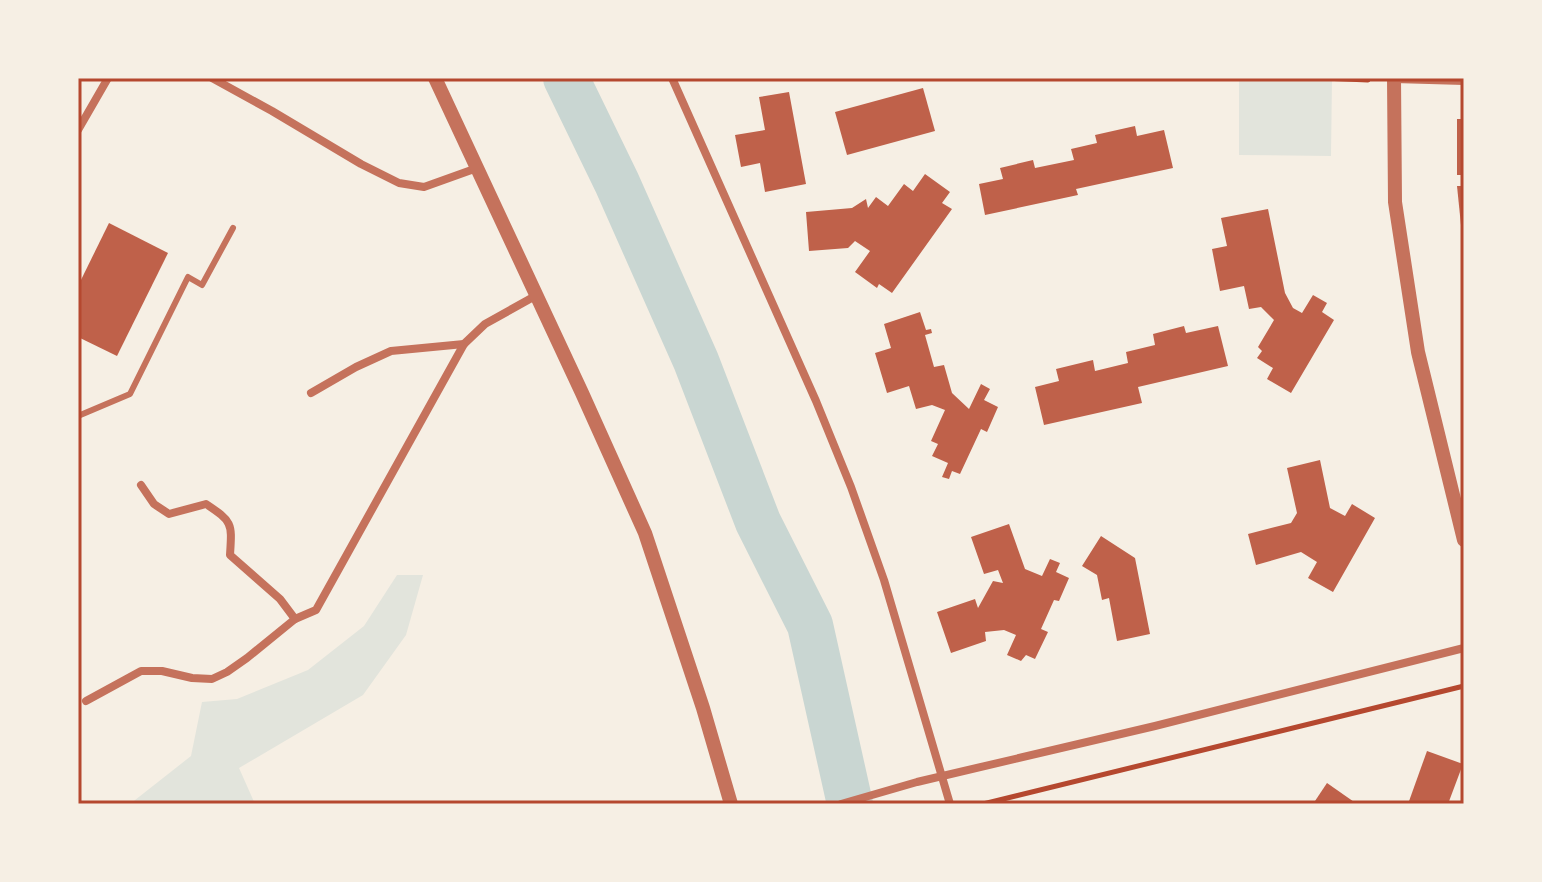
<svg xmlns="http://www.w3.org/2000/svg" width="1542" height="882" font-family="Signika,sans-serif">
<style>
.green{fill:#e2e4dc}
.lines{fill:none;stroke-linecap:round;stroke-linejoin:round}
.river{stroke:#c9d6d2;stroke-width:46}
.building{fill:#bf614a}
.path{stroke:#b5482f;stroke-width:5}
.service{stroke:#c5725c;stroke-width:6}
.minor{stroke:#c5725c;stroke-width:8}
.tertiary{stroke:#c5725c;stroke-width:14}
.neatline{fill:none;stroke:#b5482f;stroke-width:3}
</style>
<rect width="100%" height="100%" fill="#f6efe4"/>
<g class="green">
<polygon points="1239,78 1332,78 1331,156 1239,155"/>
<polygon points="397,575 423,575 406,635 363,695 239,768 255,804 130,804 191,756 202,702 237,699 308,670 364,626"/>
</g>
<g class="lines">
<polyline class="river" points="566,78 617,183 696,361 758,522 810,625 850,804"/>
</g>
<g class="building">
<polygon points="923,88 935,131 847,155 835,112"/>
<polygon points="789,92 806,184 765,192 760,163 741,167 735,135 765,130 759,97"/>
<rect x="1457" y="119" width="7" height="56"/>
<polygon points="1135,126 1137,136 1164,130 1173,168 1076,189 1078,195 985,215 979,184 1003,179 1000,168 1033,160 1035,168 1074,160 1071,149 1097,143 1095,135"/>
<polygon points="925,174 950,192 942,203 952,209 892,293 879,284 877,288 855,272 870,251 855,241 848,248 809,251 806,212 852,208 866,199 868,208 876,197 888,206 904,184 913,191"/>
<polygon points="1457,186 1464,186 1464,235 1462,235"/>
<polygon points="1268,209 1285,293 1293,308 1302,313 1313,295 1327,303 1322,312 1334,320 1291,393 1267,379 1273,368 1257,358 1262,351 1258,347 1274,320 1261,307 1249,309 1244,286 1220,291 1212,249 1227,246 1221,218"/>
<polygon points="109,223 168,253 117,356 78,337 78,286"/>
<polygon points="920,312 926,330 931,329 932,333 925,335 934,367 944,365 952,393 969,409 981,384 990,389 984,400 998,407 987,432 981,429 960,474 952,471 949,479 942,477 948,463 932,456 938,444 931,441 945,410 932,405 916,409 909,386 887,393 875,353 891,348 884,324"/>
<polygon points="1184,326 1186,333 1218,326 1228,366 1138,387 1142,403 1044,425 1035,387 1059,381 1056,369 1093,360 1095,371 1128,363 1126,352 1155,345 1153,334"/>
<polygon points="1320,460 1330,508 1345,516 1352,504 1375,518 1333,592 1308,578 1317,562 1301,552 1256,565 1248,534 1291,523 1297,513 1287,468"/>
<polygon points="1009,524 1025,569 1042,576 1050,559 1060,563 1056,572 1069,578 1059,601 1054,600 1041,629 1048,632 1035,659 1026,655 1021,661 1007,655 1016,635 1004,630 985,632 986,641 951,653 937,612 975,599 978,608 993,581 1003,583 998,570 984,574 971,537"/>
<polygon points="1101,536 1135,558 1150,634 1117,641 1109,598 1102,600 1097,575 1082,566"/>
<polygon points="1427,751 1463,764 1448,804 1408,804"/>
<polygon points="1327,783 1357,804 1313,804"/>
</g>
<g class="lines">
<g class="path">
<polyline points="1323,78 1368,80"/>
<polyline points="983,804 1464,686"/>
</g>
<polyline class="service" points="78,416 130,394 188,277 202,285 233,228"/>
<g class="minor">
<polyline points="212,78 272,111 361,164 399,183 424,187 477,168"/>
<polyline points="672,78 816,401 851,487 884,580 950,804"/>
<polyline points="1394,79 1464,81"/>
<polyline points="78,130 108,78"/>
<polyline points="311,393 356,367 391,351 464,344"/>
<path d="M 141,485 L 154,504 L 169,514 L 206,504 C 233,522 232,523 230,555 L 280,599 L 295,619"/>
<polyline points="86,701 141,671 162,671 192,678 212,679 227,672 247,658 295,619 316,610 464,344 485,324 537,295"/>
<polyline points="841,804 917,782 1155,726 1464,648"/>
</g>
<g class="tertiary">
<polyline points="435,78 582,393 645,533 703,708 731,804"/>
<polyline points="1394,78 1395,202 1418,352 1464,540"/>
</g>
</g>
<rect width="1542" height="882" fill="none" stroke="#f6efe4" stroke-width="160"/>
<rect x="80" y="80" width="1382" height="722" class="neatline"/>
</svg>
